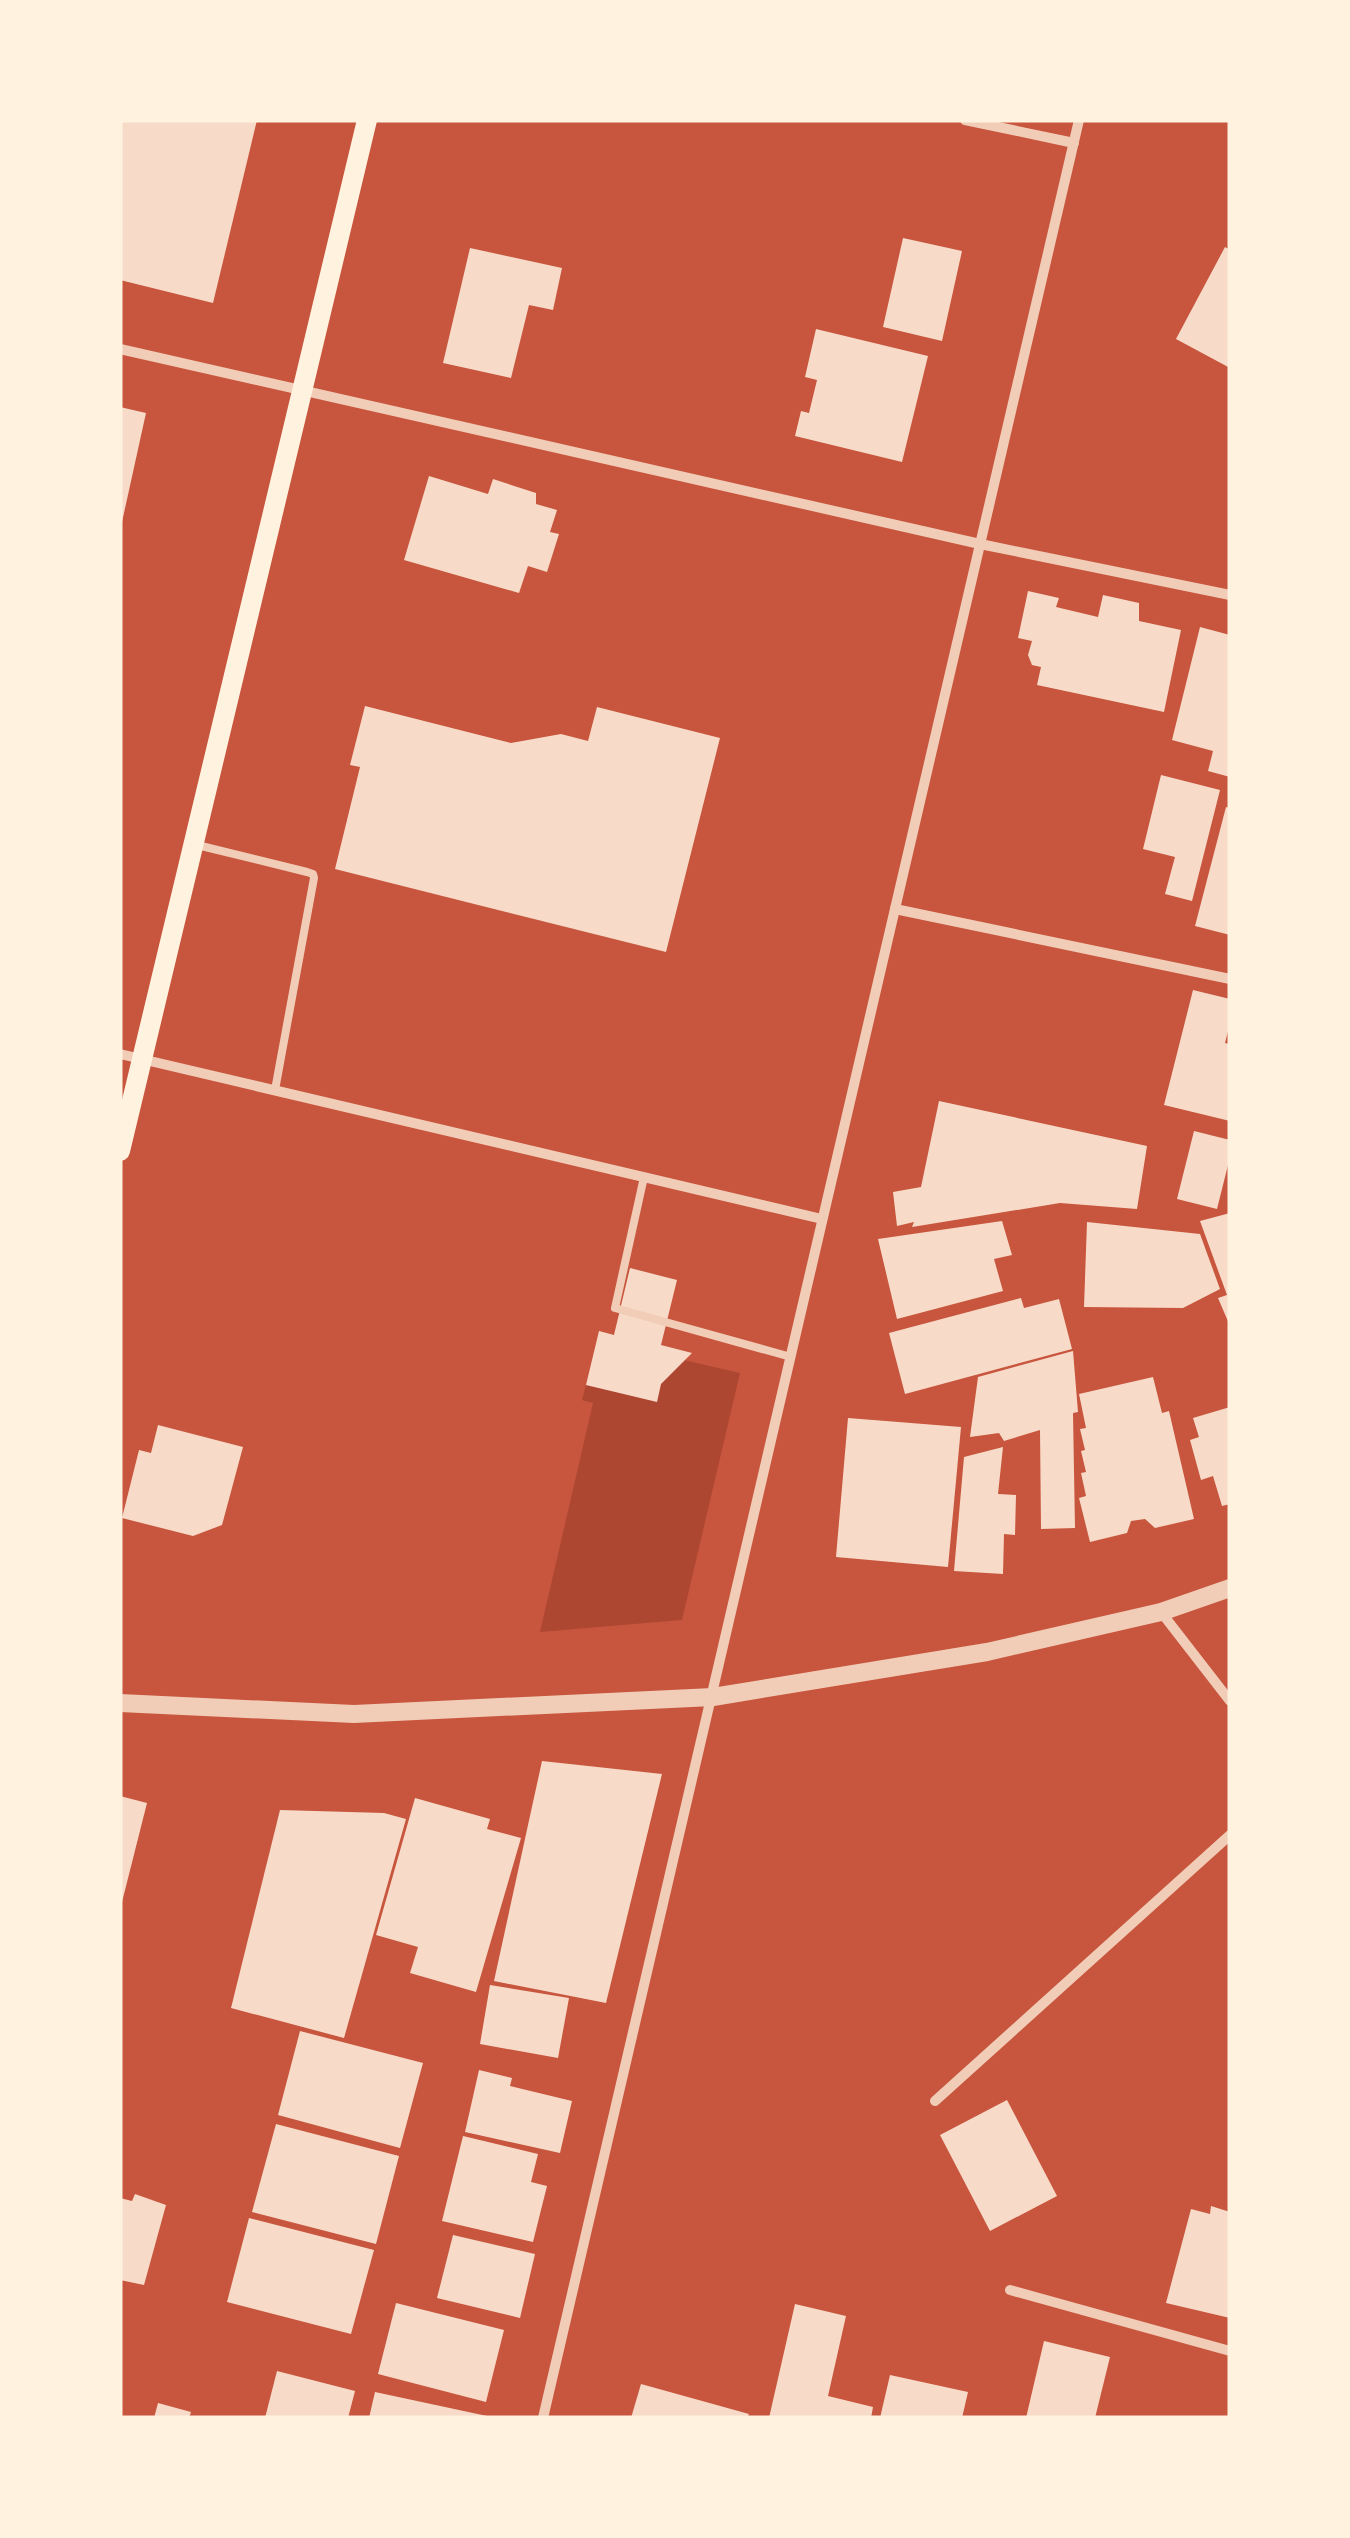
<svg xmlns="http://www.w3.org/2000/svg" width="1350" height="2538" font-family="Signika,sans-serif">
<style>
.green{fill:#ae4732}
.building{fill:#f7dbc8}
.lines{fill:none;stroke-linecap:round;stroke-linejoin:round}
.service{stroke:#f1ccb7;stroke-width:8}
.minor{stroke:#f1ccb7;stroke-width:10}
.tertiary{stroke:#f1ccb7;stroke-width:18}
.secondary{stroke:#fff3e0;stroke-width:20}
</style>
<rect width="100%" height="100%" fill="#c8553d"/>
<polygon class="green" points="684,1360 740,1373 682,1620 540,1632 593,1403 582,1400 586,1385 657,1401 661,1384"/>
<g class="building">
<polygon points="120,120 257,120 213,303 120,280"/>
<polygon points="903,238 962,251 942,341 883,327"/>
<polygon points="1225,247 1230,250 1230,368 1176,339"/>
<polygon points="470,248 562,268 553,310 529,305 511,378 443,363"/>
<polygon points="816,329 928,356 902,462 795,436 801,411 809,413 817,380 805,377"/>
<polygon points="120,407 146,413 122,522 120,521"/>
<polygon points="429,476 488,494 493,479 536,493 536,504 557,510 550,532 559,534 547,572 528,566 519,593 404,560"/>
<polygon points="1028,591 1059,598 1056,607 1098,617 1103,595 1139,603 1139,621 1181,630 1164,712 1037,685 1041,667 1032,665 1028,655 1032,641 1018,638"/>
<polygon points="1200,627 1230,635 1230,777 1208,771 1213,751 1172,740"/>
<polygon points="365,706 511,743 561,734 588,741 597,707 720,738 666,952 335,869 360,767 350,765"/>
<polygon points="1161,775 1220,790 1192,901 1165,894 1175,857 1143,849"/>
<polygon points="1226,807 1230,808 1230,935 1195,926"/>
<polygon points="1193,990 1230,999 1230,1023 1225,1043 1230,1044 1230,1121 1164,1105"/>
<polygon points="939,1101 1147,1146 1137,1209 1060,1203 912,1227 914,1222 897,1226 893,1192 921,1187"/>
<polygon points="1194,1131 1230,1140 1230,1157 1217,1209 1177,1199"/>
<polygon points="1230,1213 1230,1326 1218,1298 1227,1295 1200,1221"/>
<polygon points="1002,1221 1012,1255 994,1259 1003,1291 897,1319 878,1239"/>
<polygon points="1087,1222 1200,1234 1220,1289 1183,1308 1084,1307"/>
<polygon points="630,1268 677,1280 661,1345 692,1353 661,1384 657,1402 586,1385 599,1331 614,1335"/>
<polygon points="1021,1298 1024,1308 1059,1299 1072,1349 905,1394 889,1333"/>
<polygon points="1073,1351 1078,1412 1073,1413 1075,1528 1041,1529 1040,1430 1004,1441 999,1433 970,1437 978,1377"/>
<polygon points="1153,1377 1162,1413 1169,1411 1194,1519 1155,1528 1145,1519 1131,1521 1127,1533 1090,1542 1079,1498 1086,1496 1081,1473 1086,1472 1081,1451 1085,1450 1080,1429 1086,1428 1079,1394"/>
<polygon points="1230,1407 1230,1504 1222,1506 1213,1476 1201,1480 1190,1440 1199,1437 1193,1418"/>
<polygon points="848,1418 961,1427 948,1567 836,1557"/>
<polygon points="158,1425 243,1447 222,1525 193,1536 122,1518 139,1450 151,1453"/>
<polygon points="1003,1447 998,1494 1016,1495 1015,1535 1004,1534 1003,1574 954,1571 964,1457"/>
<polygon points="542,1761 662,1774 606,2003 494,1981"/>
<polygon points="120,1796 147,1803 121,1906 120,1906"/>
<polygon points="415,1798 490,1819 487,1829 521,1838 476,1992 410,1973 418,1947 376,1935"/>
<polygon points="280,1810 384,1813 406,1819 344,2038 231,2008"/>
<polygon points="490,1985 569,1998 558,2058 480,2044"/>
<polygon points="300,2031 423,2063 400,2148 278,2115"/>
<polygon points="479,2070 512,2078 510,2086 572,2101 560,2153 465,2132"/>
<polygon points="1007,2100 1057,2196 990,2231 940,2135"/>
<polygon points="276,2124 399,2156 376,2244 252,2212"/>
<polygon points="463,2136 538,2154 531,2182 547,2186 533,2242 442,2221"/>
<polygon points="135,2194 166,2205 144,2285 120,2280 120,2198 132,2201"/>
<polygon points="1211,2206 1230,2212 1230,2318 1166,2303 1191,2209 1210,2214"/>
<polygon points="249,2218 374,2250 351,2334 227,2302"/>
<polygon points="453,2235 535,2254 520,2318 437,2298"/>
<polygon points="396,2303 504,2330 486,2402 378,2374"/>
<polygon points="795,2304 846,2316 828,2396 873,2407 871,2418 769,2418"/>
<polygon points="1044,2341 1110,2357 1095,2418 1026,2418"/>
<polygon points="277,2371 355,2391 348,2418 265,2418"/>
<polygon points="890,2375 968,2392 962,2418 880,2418"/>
<polygon points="641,2384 749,2414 747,2418 631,2418"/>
<polygon points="375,2392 487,2416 486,2418 369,2418"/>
<polygon points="158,2403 191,2412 189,2418 154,2418"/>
</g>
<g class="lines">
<g class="service">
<polyline points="197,845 307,872 313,874 314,878 275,1090"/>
<polyline points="644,1177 615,1308 791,1357"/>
</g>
<g class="minor">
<polyline points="965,120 1074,143"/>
<polyline points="120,349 980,544 1230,595"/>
<polyline points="895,909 1230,979"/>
<polyline points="120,1054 822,1219"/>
<polyline points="1161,1612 1230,1701"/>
<polyline points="935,2101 1230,1835"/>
<polyline points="1010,2290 1230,2351"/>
<polyline points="543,2418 1079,120"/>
</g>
<polyline class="tertiary" points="120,1703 354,1714 713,1697 987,1652 1161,1612 1230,1588"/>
<polyline class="secondary" points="120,1151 367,120"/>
</g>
<rect width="1350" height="2538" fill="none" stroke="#fff3e0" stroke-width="245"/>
</svg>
